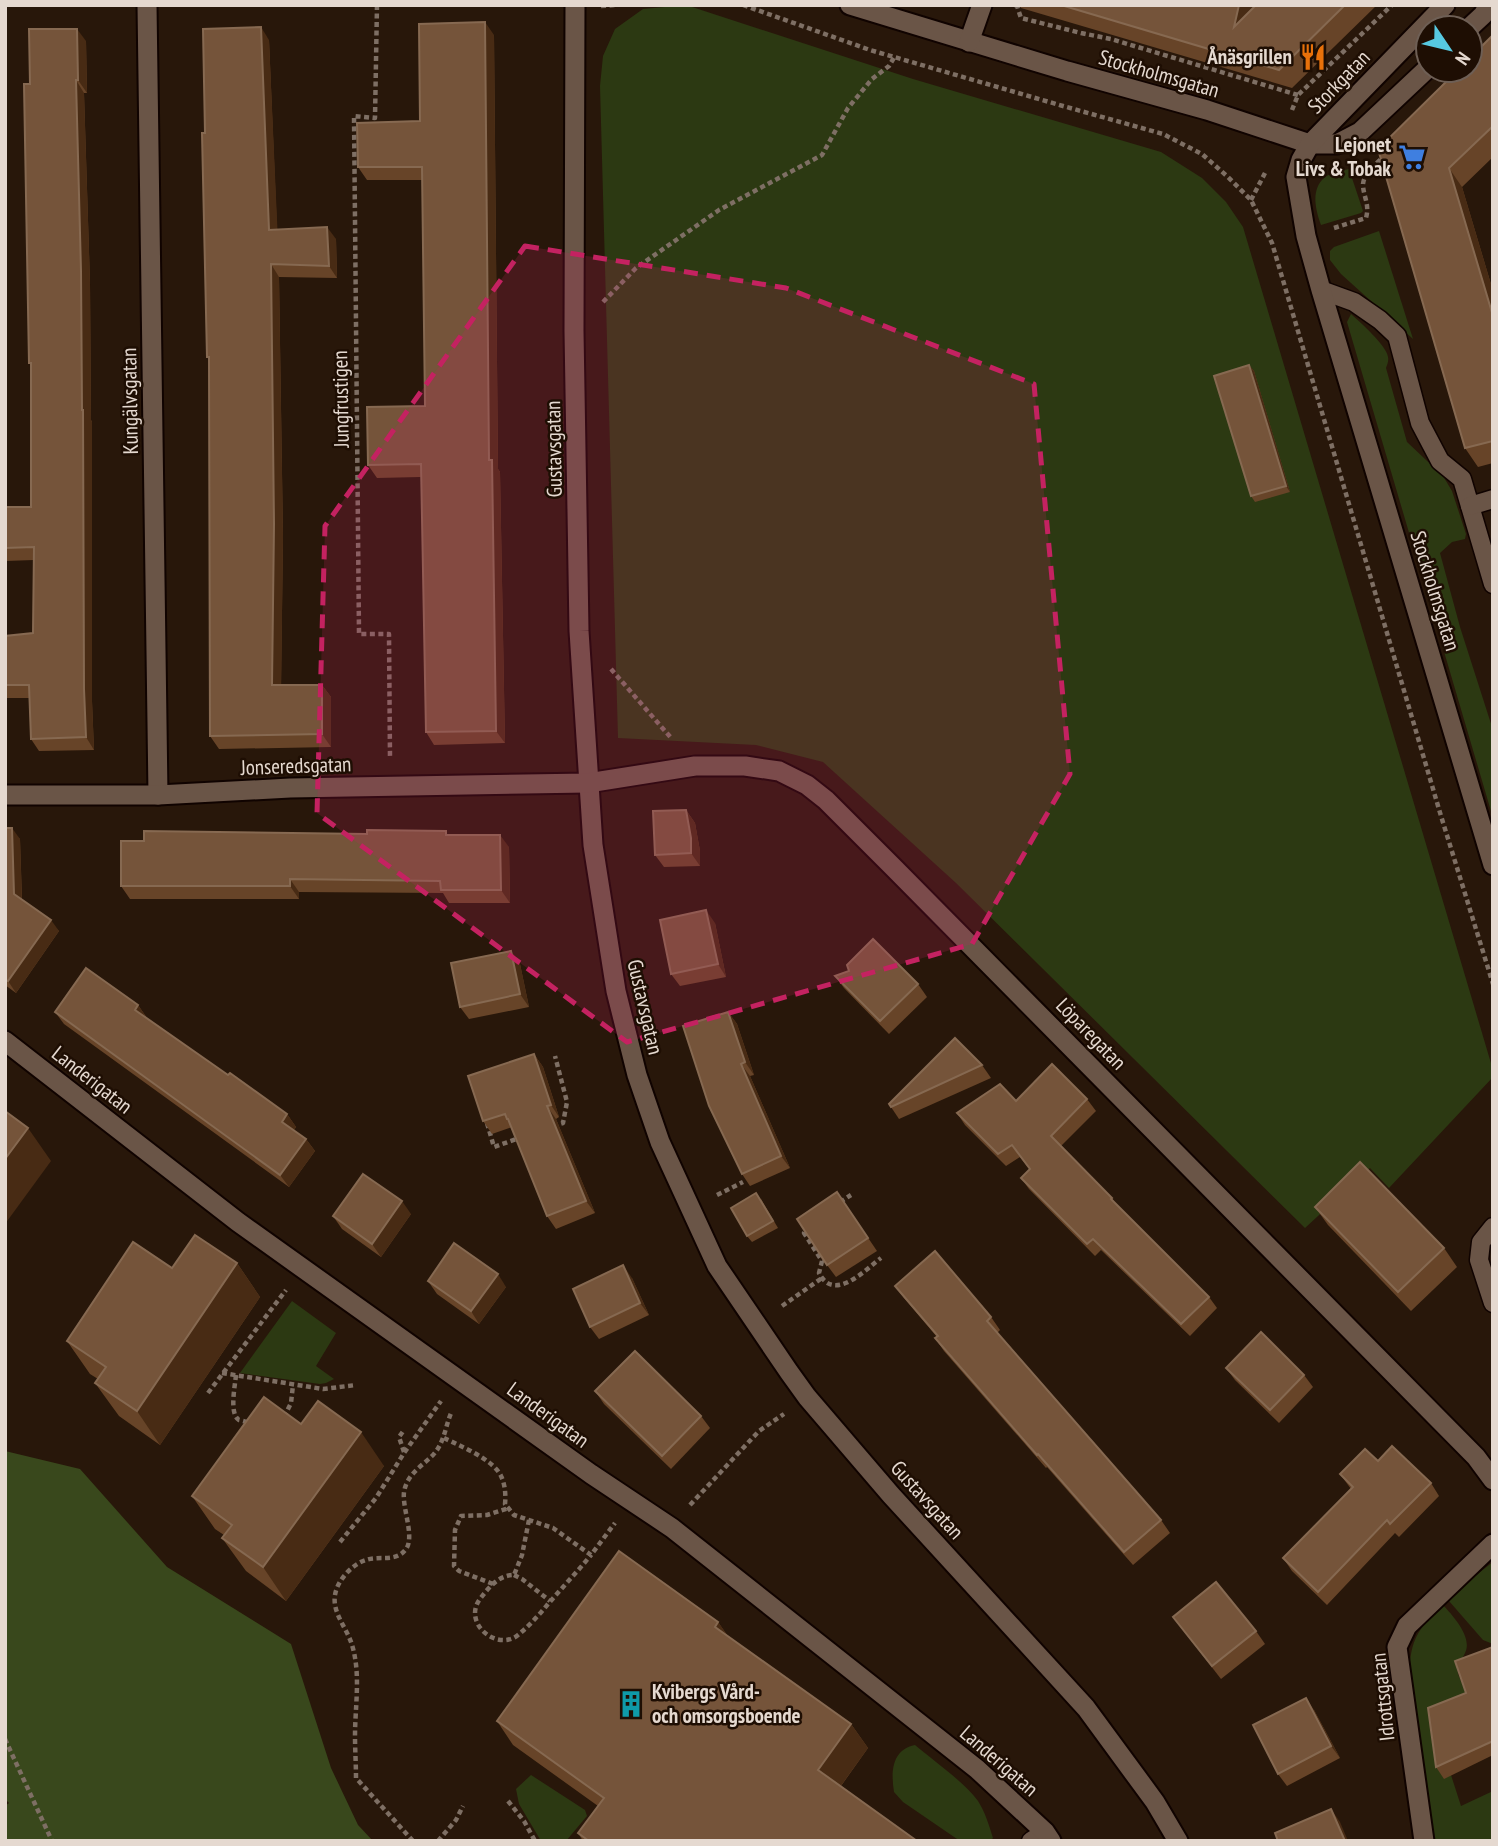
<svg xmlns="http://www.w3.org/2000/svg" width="1498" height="1846" font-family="'PT Sans Narrow',sans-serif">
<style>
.green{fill:#2c3912}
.forest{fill:#39481c}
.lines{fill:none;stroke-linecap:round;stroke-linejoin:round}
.service-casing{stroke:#100300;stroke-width:21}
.minor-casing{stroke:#100300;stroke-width:23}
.path{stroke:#7e6f64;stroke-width:4.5;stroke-dasharray:5 3.5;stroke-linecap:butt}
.service{stroke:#6a5547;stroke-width:18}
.minor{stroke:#6a5547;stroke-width:19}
.wall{fill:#674428}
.shaded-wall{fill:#482b14}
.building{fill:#75543a;stroke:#866951;stroke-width:2}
.marked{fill:#c42261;fill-opacity:0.2;stroke:#c42261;stroke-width:5;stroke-dasharray:14 9;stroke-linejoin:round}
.labels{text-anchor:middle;stroke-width:5;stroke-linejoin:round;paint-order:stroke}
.poi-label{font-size:21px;font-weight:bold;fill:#e5d9d0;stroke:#1e0e03;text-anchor:end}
.street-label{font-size:21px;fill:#e5d9d0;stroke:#1e0e03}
</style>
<rect width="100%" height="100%" fill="#28170a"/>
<g class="green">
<polygon points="686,5 913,79 1161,152 1202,178 1226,202 1243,227 1493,1070 1493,1077 1389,1188 1370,1168 1305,1228 956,883 823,762 756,745 618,738 600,86 603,56 615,29 643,9"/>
<path d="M 1349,169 L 1363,211 L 1361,213 L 1321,225 C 1316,211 1311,192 1322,180 C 1328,173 1341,171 1349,169 Z"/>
<polygon points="1379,231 1413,339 1341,274 1330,260 1330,251 1334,247"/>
<path d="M 1351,314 C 1360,322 1387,346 1388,357 C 1389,361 1387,365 1386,368 L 1407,442 L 1443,476 L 1452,491 L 1466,534 L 1465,539 L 1452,542 L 1440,553 L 1460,627 L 1493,730 L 1493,818 L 1347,322 Z"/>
<polygon points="292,1301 336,1333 316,1366 334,1379 326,1383 320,1384 240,1373"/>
<polygon points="1493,1562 1493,1644 1483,1640 1449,1601 1463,1585"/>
<path d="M 1443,1605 C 1453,1616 1473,1637 1465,1653 C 1461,1662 1457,1664 1458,1674 L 1472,1708 L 1451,1775 L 1461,1806 L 1493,1791 L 1493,1841 L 1434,1841 L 1410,1661 C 1413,1633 1424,1624 1443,1605 Z"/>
<path d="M 915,1745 C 934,1761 964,1782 978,1801 C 985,1812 989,1825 993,1838 L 990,1841 L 960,1841 L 903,1802 L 894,1792 C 891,1773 891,1750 915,1745 Z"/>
<polygon points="531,1775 585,1810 587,1816 566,1841 541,1841 519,1804 516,1789"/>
</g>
<polygon class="forest" points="5,1451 80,1469 167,1567 291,1644 331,1768 358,1825 373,1841 5,1841 5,1806 9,1803 5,1799"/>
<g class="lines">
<defs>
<g id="service">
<polyline points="1321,290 1354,302 1380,320 1397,336 1420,423 1440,461 1462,479 1493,584"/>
<polyline points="1470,506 1493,499"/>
<polyline points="1493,1227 1481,1242 1479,1260 1493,1303"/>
<polyline points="1031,1841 1045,1832"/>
</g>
<g id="minor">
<polyline points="147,5 158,795"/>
<polyline points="575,5 574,331 579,631 593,845 616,991 637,1075 660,1142 717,1266 789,1372 807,1397 891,1495 1086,1708 1155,1802 1178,1841"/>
<polyline points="850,5 1067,71 1207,110 1310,144 1337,144 1360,132 1428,68"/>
<polyline points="1445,5 1310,144 1301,160 1296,177 1306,236 1321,290 1493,865"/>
<polyline points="1469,28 1483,15 1489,5"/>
<polyline points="969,42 982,5"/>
<polyline points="5,795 158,795 290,788 588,783 695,766 745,766 779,771 807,785 826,800 894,868 1476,1457 1493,1480"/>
<polyline points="5,1041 238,1222 591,1474 672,1528 977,1769 1045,1832 1051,1841"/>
<polyline points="1424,1841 1397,1647 1407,1626 1493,1544"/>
</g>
</defs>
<use href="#service" class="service-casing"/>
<use href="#minor" class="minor-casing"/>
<g class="path">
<polyline points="377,5 375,118 354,116 359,634 389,634 390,758"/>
<polyline points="743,5 870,50 1063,106 1163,134 1202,154 1228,177 1251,200 1272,243 1441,816 1493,984"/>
<polyline points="1015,5 1017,6 1021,18 1081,33 1111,39 1298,95"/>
<polyline points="601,6 616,5"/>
<polyline points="1292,110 1298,95 1392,5"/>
<polyline points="1251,200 1265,173"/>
<path d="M 1334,228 L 1366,218 C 1370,204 1363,196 1363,184 C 1364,173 1376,164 1383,157"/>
<polyline points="603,302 636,268 719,210 822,155 848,108 872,79 889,66 895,56"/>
<polyline points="611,669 672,739"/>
<polyline points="487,1123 494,1147 522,1137"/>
<polyline points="553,1126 563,1123 567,1102 555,1056"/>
<polyline points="717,1195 743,1182"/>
<polyline points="840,1202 851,1195"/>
<path d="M 807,1224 L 804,1233 L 822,1261 L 819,1273 C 834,1303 865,1270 881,1258"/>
<polyline points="782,1306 822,1278"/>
<polyline points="222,1373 323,1389 356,1385"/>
<path d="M 236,1375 C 235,1386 229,1414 239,1420 C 240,1420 250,1423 250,1423"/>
<polyline points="208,1393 286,1290"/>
<polyline points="284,1417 291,1403 293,1385"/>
<path d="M 444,1438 C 460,1446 493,1459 501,1476 C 505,1484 506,1495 505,1504 L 514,1515 L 553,1528 L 591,1555 L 615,1523"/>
<polyline points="404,1452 399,1437 404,1430"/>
<polyline points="690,1505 759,1431 784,1414"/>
<path d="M 529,1520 L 522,1555 L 514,1575 C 499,1575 489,1587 480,1599 C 462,1623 497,1652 518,1635 C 529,1626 539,1615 548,1604 C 562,1588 577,1572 591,1555"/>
<polyline points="340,1542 376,1498 404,1453 441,1401"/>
<polyline points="514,1575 522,1579 550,1601"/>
<polyline points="493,1584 459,1571 454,1566 455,1530 461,1516 487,1515 509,1508"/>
<polyline points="5,1739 52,1841"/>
<polyline points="508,1801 524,1821 535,1841"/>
<path d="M 413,1841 L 356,1778 C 356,1764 355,1750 355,1736 C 355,1706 361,1674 352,1645 C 347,1628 332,1613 335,1595 C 337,1581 352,1564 366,1560 C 379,1555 396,1563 406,1549 C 415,1537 402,1508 404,1492 C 407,1474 422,1466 433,1455 C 445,1442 445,1426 452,1411"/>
<polyline points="438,1841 456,1820 463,1806"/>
</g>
<use href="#service" class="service"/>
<use href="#minor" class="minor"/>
</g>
<g class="wall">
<polygon points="1019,5 1254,5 1255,7 1256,5 1377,5 1292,88 1021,8"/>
<polygon points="494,35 498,469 500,472 505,743 434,745 426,732 421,477 377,478 368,465 425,406 422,180 367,180 358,167 420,121"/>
<polygon points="1493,35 1493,157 1462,187 1493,291 1493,463 1478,467 1465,448 1378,149"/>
<polygon points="269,40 277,229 336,239 337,278 279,277 283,537 281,685 322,685 331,697 331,747 219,749 210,736 209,360 207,357 205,133"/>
<polygon points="86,41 87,93 84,93 90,283 91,420 92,422 92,701 94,750 39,751 31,739 29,698 5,698 5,636 33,633 34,560 5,561 5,507 31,507 31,365 29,363 30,84"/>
<polygon points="1249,365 1254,371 1290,492 1255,502 1251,496"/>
<polygon points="686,810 695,823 700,851 700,866 664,867 655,855"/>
<polygon points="5,828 20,839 22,899 59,931 16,993 5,985"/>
<polygon points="448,835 509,847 510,903 449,903 443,893 299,892 299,899 130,899 121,886"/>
<polygon points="715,923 726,977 680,986 671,974"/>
<polygon points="511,951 520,964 529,1007 469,1019 460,1007"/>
<polygon points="835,976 918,984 927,997 889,1034 844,988"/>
<polygon points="138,1005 147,1018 228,1075 287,1114 296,1127 294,1130 306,1139 315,1151 289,1187 64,1024 55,1012"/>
<polygon points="728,1012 737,1024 754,1075 750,1076 790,1168 750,1186 742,1174"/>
<polygon points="534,1054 543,1067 559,1117 556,1119 595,1213 556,1229 547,1216 512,1127 492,1134 483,1121"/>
<polygon points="982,1065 991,1078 899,1119 889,1104"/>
<polygon points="1087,1099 1096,1111 1061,1146 1112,1198 1117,1206 1209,1297 1217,1308 1190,1336 1101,1250 1095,1256 1029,1189 1021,1178 1030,1170 1020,1157 1006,1166 965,1125 957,1113 1016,1101"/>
<polygon points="837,1192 877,1251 836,1277 827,1265"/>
<polygon points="761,1199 778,1228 752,1242 747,1236"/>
<polygon points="1315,1207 1444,1248 1457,1267 1411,1311 1328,1225"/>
<polygon points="411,1214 381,1257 342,1229 333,1216"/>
<polygon points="237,1263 260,1297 160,1445 119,1416 95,1383 98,1379 90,1374 67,1341 172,1268"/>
<polygon points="632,1278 649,1315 599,1339 590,1327"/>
<polygon points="428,1281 506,1287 479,1324 437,1294"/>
<polygon points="895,1286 991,1317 1000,1330 997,1333 1161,1520 1170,1533 1133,1565 1047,1467 1046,1468 944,1351 935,1338 937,1337 904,1298"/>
<polygon points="1226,1368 1304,1375 1313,1387 1279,1423 1235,1380"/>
<polygon points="595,1391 701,1416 710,1428 671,1469 604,1404"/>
<polygon points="301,1424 384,1466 286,1601 246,1571 222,1538 224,1535 215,1529 192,1496"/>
<polygon points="1378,1461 1431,1483 1439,1496 1399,1537 1395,1533 1327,1605 1292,1571 1283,1558 1351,1489 1340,1474"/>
<polygon points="1173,1617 1256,1631 1265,1644 1221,1679"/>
<polygon points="718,1622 729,1638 851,1724 868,1748 841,1786 917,1841 583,1841 578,1833 598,1806 513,1745 497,1721"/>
<polygon points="1493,1647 1493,1755 1444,1779 1436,1767 1466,1693"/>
<polygon points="1314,1710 1340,1758 1287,1786 1278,1774"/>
</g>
<g class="shaded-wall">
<polygon points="1239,5 1254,5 1256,9 1234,27"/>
<polygon points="485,22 494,35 498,469 500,472 505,743 496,731 489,460"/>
<polygon points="261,27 269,40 278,242 269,230"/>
<polygon points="77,29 86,41 87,93 78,80"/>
<polygon points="76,80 84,93 90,283 91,420 92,422 92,701 94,750 86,737 84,689"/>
<polygon points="1449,168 1462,187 1493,291 1493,316"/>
<polygon points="327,227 336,239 337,278 329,266"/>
<polygon points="271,264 279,277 283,537 281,698 272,685"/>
<polygon points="1249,365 1254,371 1290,492 1286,486"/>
<polygon points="322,685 331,697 331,747 322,734"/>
<polygon points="686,810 695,823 700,851 700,866 691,853"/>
<polygon points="12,828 20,839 22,905 14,894"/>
<polygon points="500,835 509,847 510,903 501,890"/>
<polygon points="290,879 299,892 299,899 290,886"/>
<polygon points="706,910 715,923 726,977 718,964"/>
<polygon points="51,920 59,931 16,993 8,981"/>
<polygon points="511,951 520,964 529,1007 520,994"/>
<polygon points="138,1005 147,1018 135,1010"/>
<polygon points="728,1012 737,1024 754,1075 745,1062"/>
<polygon points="534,1054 543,1067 559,1117 551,1105"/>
<polygon points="741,1064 750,1076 790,1168 781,1156"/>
<polygon points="547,1106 556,1119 595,1213 586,1201"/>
<polygon points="287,1114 296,1127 291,1134 282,1122"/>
<polygon points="28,1128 51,1161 5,1224 5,1159"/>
<polygon points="306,1139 315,1151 289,1187 280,1175"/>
<polygon points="402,1201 411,1214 381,1257 372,1244"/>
<polygon points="237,1263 260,1297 160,1445 137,1411"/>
<polygon points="623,1265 632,1278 649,1315 640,1303"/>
<polygon points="498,1274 506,1287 479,1324 471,1311"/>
<polygon points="361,1432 384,1466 286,1601 263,1567"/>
<polygon points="718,1622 735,1646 715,1627"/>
<polygon points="1306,1698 1314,1710 1340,1758 1331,1746"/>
<polygon points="851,1724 868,1748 835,1794 818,1770"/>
<polygon points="1331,1809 1340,1822 1348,1841 1345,1841"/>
</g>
<g class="building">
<polygon points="1061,5 1239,5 1234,27 1256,5 1345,5 1279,70"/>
<polygon points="485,22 489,460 492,460 496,731 426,732 421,464 368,465 367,407 425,406 422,167 358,167 357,123 420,121 419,24"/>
<polygon points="261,27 269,230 327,227 329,266 271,264 274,524 272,685 322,685 322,734 210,736 209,357 207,357 202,133 205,133 203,29"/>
<polygon points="29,29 77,29 78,80 76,80 81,271 82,410 83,410 84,689 86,737 31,739 29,685 5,685 5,636 33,633 34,547 5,548 5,507 31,507 31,363 29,363 24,84 30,84"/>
<polygon points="1493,35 1493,126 1449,168 1493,316 1493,441 1465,448 1378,149 1458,70 1470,70 1470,58"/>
<polygon points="1249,365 1286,486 1251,496 1214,376"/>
<polygon points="686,810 691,838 691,853 655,855 653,811"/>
<polygon points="5,828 12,828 14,894 51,920 8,981 5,980"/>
<polygon points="367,830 446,831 446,835 500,835 501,890 441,890 440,881 290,879 290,886 121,886 121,841 144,841 144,831 367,834"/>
<polygon points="706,910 718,964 671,974 660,920"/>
<polygon points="873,939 918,984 880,1021 835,976 849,971 847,965"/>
<polygon points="511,951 520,994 460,1007 451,963"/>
<polygon points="86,968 138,1005 135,1010 228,1075 230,1073 287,1114 282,1122 306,1139 280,1175 55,1012"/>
<polygon points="728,1012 745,1062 741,1064 781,1156 742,1174 709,1106 683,1026"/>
<polygon points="955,1038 982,1065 891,1107 889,1104"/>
<polygon points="534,1054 551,1105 547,1106 586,1201 547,1216 508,1119 507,1119 505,1114 483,1121 468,1076"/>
<polygon points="1052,1064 1087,1099 1051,1136 1112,1198 1111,1199 1209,1297 1181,1324 1093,1239 1087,1244 1021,1178 1030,1169 1012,1145 998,1154 957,1113 1000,1084 1016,1101"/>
<polygon points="5,1111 28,1128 5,1159"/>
<polygon points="1360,1162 1444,1248 1398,1292 1315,1207"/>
<polygon points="363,1174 402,1201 372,1244 333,1216"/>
<polygon points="837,1192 868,1238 827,1265 797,1219"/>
<polygon points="756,1193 773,1221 747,1236 731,1208"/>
<polygon points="195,1235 237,1263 137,1411 95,1383 106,1367 67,1341 133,1242 172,1268"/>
<polygon points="454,1243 498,1274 471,1311 428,1281"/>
<polygon points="935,1251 991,1317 987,1321 1161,1520 1124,1552 1038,1454 1037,1455 935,1338 938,1336 895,1286"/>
<polygon points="623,1265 640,1303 590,1327 573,1289"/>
<polygon points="1261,1332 1304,1375 1270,1410 1226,1368"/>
<polygon points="635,1351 701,1416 662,1456 595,1391"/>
<polygon points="264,1397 301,1424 318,1401 361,1432 263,1567 222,1538 232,1525 192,1496"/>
<polygon points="1392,1446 1431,1483 1390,1524 1387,1520 1318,1592 1283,1558 1353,1487 1340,1474 1365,1449 1378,1461"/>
<polygon points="619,1551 718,1622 715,1627 851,1724 818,1770 917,1841 589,1841 578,1833 604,1798 497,1721"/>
<polygon points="1216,1582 1256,1631 1212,1666 1173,1617"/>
<polygon points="1493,1647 1493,1741 1436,1767 1428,1708 1466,1693 1455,1661"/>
<polygon points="1306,1698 1331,1746 1278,1774 1253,1725"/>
<polygon points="1331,1809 1345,1841 1278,1841 1275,1833"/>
</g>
<path class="marked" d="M 525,246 L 786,288 L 1034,384 L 1070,774 L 972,944 L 627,1042 L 317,813 L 325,526 Z"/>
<defs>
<symbol id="restaurant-bare" viewBox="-9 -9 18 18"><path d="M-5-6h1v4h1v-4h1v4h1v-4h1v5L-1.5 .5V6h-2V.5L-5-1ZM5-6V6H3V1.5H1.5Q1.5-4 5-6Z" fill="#e8710a" stroke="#1e0e03" stroke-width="2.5" paint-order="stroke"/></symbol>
<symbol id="supermarket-bare" viewBox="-9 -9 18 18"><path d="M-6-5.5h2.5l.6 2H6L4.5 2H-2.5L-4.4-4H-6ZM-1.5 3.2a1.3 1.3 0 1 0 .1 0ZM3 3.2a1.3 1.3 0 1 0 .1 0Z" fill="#3f7fe0" stroke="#1e0e03" stroke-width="2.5" paint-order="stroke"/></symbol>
<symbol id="building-bare" viewBox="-9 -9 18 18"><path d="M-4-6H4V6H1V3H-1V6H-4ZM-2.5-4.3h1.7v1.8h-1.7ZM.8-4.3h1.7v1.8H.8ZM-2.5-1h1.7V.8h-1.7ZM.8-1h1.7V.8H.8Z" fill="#0f9aa8" stroke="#1e0e03" stroke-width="2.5" paint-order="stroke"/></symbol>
</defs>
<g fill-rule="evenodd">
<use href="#restaurant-bare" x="1294" y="38" width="38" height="38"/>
<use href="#supermarket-bare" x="1393" y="138" width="38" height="38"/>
<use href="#building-bare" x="612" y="1685" width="38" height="38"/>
</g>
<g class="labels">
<g class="poi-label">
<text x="1292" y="64">Ånäsgrillen</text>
<text x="1391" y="152">Lejonet<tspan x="1391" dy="24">Livs &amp; Tobak</tspan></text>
<text x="652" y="1699" text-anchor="start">Kvibergs Vård-<tspan x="652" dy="24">och omsorgsboende</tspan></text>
</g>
<g class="street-label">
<text transform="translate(1159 74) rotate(16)" y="7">Stockholmsgatan</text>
<text transform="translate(1339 82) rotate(-46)" y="7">Storkgatan</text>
<text transform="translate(341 399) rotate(-91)" y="7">Jungfrustigen</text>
<text transform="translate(130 401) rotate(-91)" y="7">Kungälvsgatan</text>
<text transform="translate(554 449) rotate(-91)" y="7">Gustavsgatan</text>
<text transform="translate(1435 591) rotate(73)" y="7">Stockholmsgatan</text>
<text transform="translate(296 766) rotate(-2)" y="7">Jonseredsgatan</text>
<text transform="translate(645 1007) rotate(77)" y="7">Gustavsgatan</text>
<text transform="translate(1091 1034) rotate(46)" y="7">Löparegatan</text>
<text transform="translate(92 1080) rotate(38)" y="7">Landerigatan</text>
<text transform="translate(548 1415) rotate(36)" y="7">Landerigatan</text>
<text transform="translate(927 1500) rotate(48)" y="7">Gustavsgatan</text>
<text transform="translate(1383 1697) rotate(-96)" y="7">Idrottsgatan</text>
<text transform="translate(999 1761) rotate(41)" y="7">Landerigatan</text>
</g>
</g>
<rect width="1498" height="1846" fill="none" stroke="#e5d9d0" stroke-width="14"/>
<g transform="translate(1449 49) rotate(125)"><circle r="33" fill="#1e0e03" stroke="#6e5f55" stroke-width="2"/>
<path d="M0-5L12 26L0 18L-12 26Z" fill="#57c9e1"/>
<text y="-10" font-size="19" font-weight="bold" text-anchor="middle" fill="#e5d9d0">N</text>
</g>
</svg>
